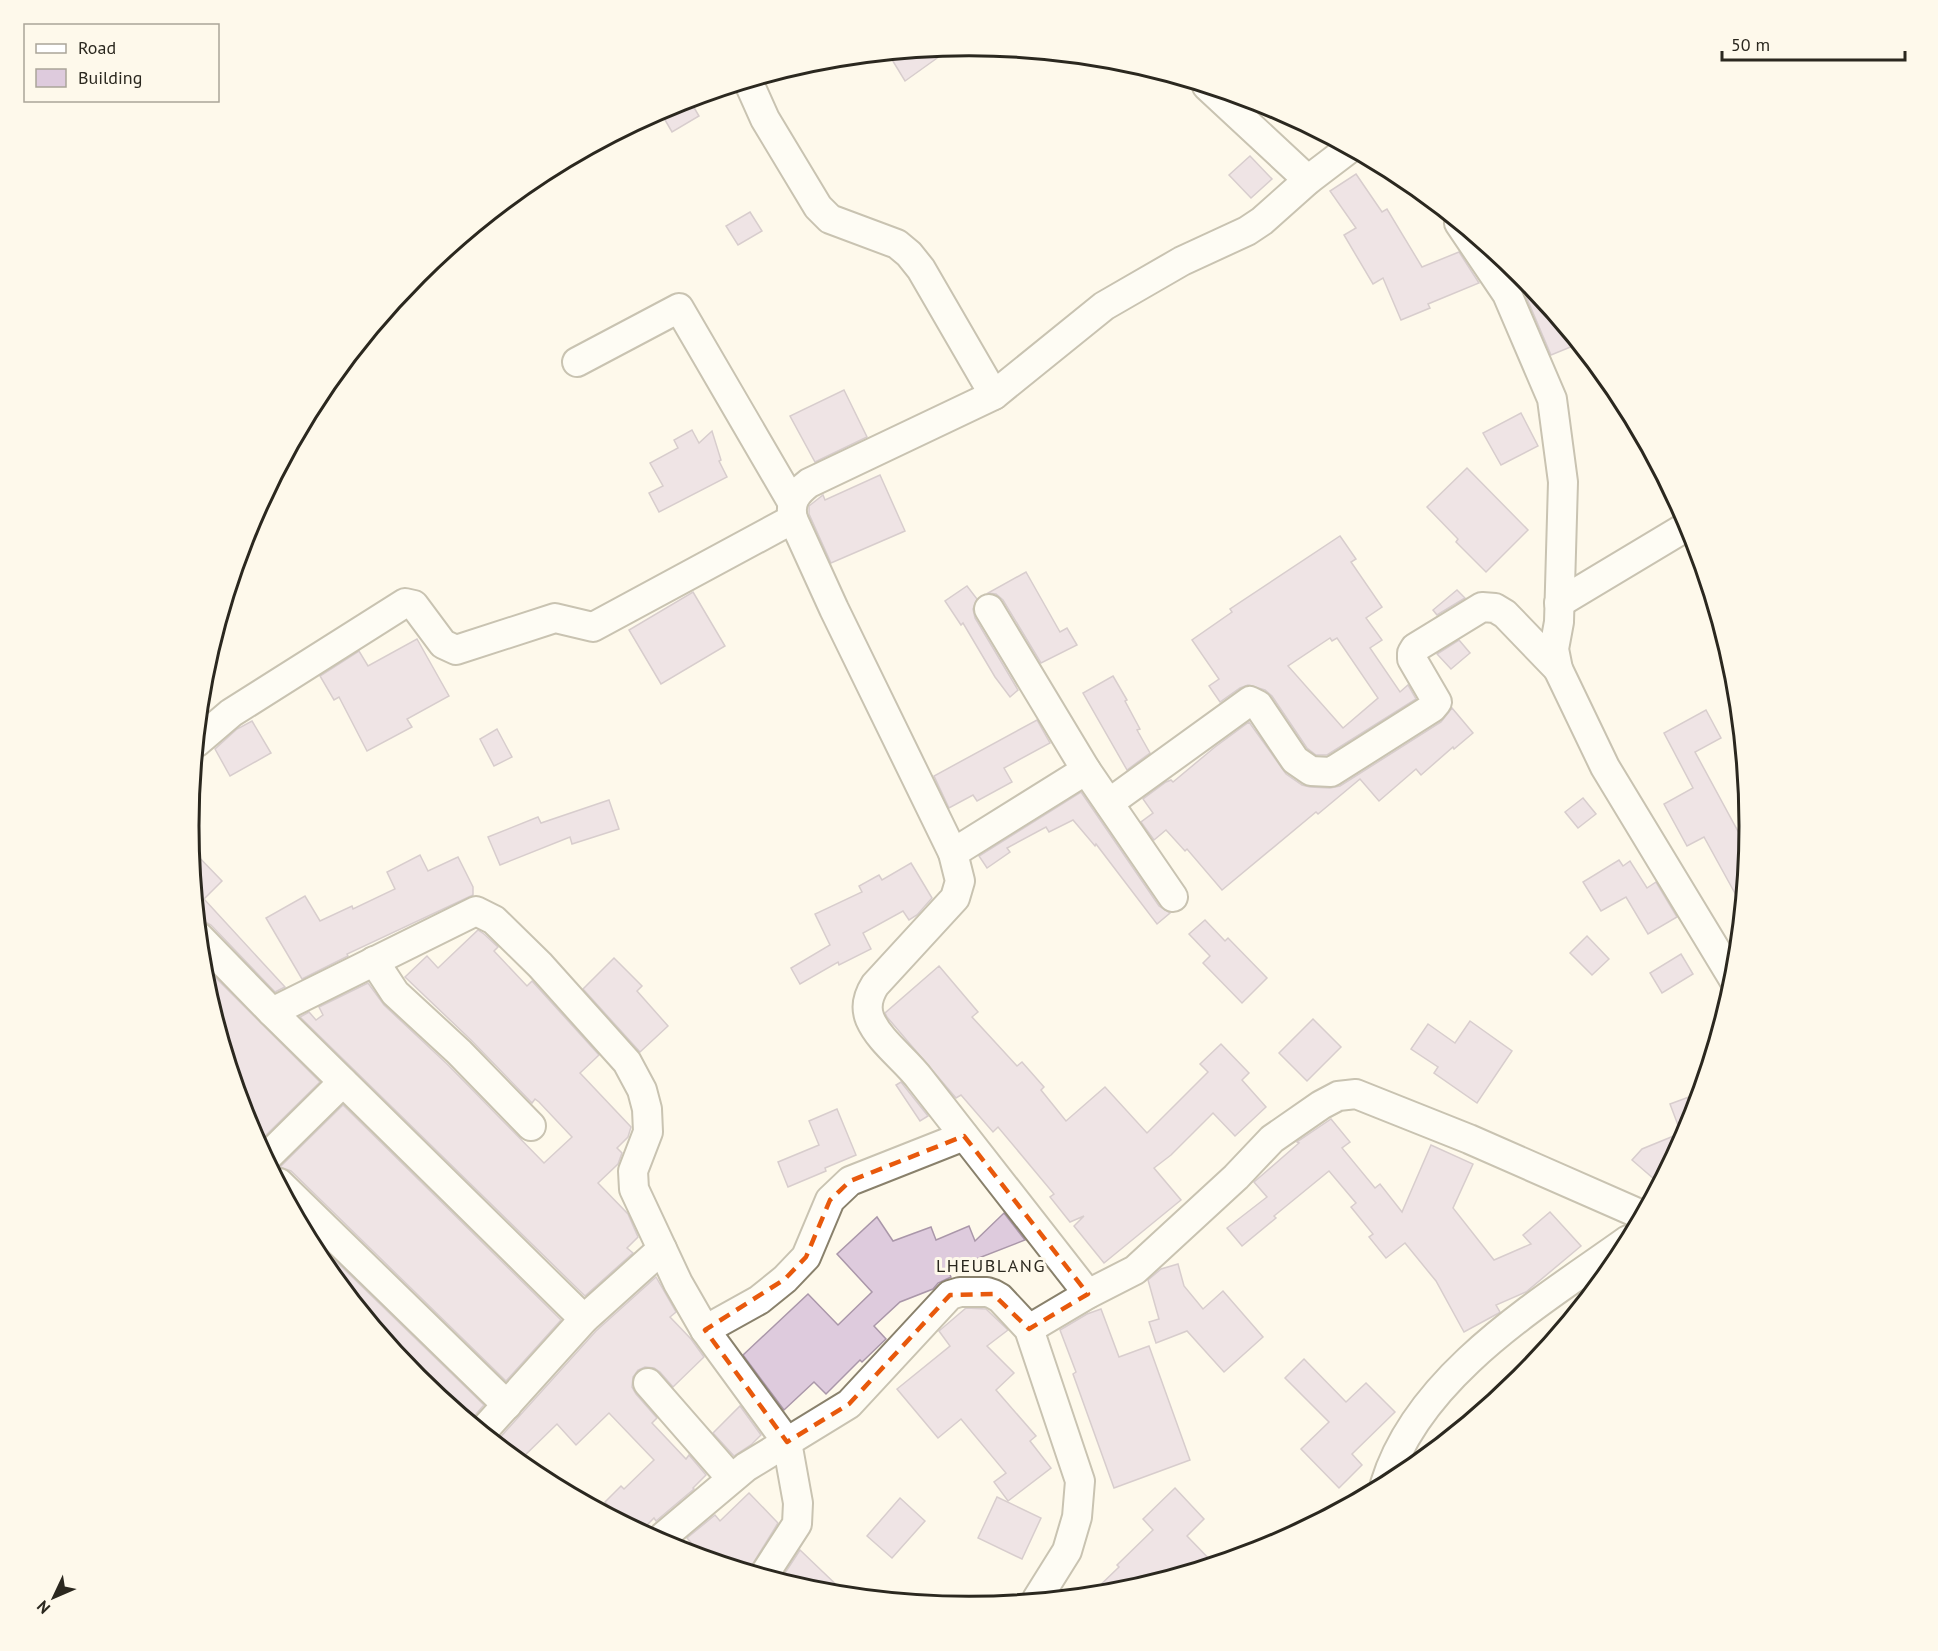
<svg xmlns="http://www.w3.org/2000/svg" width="1938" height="1651" font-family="'PT Sans',sans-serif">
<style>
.building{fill:#decbdd;stroke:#aa97a9;stroke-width:1.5;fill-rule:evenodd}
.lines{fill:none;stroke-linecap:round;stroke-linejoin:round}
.street-casing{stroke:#89816c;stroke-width:32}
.street{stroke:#fff;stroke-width:28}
.marked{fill:none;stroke:#e8590c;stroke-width:4.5;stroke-dasharray:12 8;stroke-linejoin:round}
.labels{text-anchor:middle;stroke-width:6;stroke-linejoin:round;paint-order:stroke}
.quarter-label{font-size:18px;letter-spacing:1.5px;fill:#2b281f;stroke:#fef9eb}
.rim{fill:none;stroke:#2b281f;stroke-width:3}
</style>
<rect width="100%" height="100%" fill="#fef9eb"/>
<g class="building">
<polygon points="954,46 905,81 888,53"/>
<polygon points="689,99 699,116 672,132 661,113"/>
<polygon points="1250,156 1272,179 1251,198 1229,175"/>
<polygon points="1356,174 1382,212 1387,209 1422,267 1459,252 1479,283 1428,304 1430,308 1401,320 1383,278 1373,284 1344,235 1356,228 1330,191"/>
<polygon points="750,212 762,231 738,245 726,226"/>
<polygon points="1516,270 1521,274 1578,344 1551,355 1522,287 1512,272"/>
<polygon points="844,390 867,437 815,462 790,416"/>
<polygon points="1521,413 1538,446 1501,465 1483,433"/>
<polygon points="692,430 699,443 712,431 721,460 719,461 727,477 659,512 649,493 663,486 650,463 678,448 674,440"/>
<polygon points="1467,468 1528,530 1486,572 1456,542 1458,539 1427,507"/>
<polygon points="880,475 905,531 831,563 809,514 809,506 823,495 825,500"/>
<path d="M 1340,536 L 1356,559 L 1351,562 L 1382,607 L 1366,618 L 1382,640 L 1370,648 L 1400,692 L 1408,685 L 1416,699 L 1327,755 L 1316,755 L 1307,748 L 1272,696 L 1265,690 L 1248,685 L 1240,688 L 1220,702 L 1209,686 L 1219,679 L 1192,640 L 1232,612 L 1230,609 ZM 1330,638 L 1332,641 L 1337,638 L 1378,698 L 1343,728 L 1288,666 Z"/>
<polygon points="1026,572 1060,632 1067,628 1077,645 1041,663 1003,600 996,594 988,593"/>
<polygon points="967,586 977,599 973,609 975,618 1018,690 1010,697 995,677 963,623 961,625 945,601"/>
<polygon points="1457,590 1465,598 1437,615 1433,610"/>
<polygon points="693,592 725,646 661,684 629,630"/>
<polygon points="417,639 449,696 407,719 412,727 367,751 339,697 334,700 320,676 359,651 368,666"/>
<polygon points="1459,640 1470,653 1451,669 1437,654"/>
<polygon points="1113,676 1127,700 1125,701 1140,729 1137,730 1150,753 1127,770 1083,693"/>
<polygon points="1452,708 1473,733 1454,749 1453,747 1421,775 1416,769 1379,801 1360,779 1318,814 1316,812 1222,890 1187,849 1185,851 1166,830 1154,840 1141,822 1153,813 1143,799 1166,782 1171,780 1173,782 1215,747 1249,722 1286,774 1302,785 1310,787 1330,788 1340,786 1441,722"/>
<polygon points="1706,710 1721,738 1695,752 1747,848 1742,906 1704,837 1687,846 1664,804 1693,788 1664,733"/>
<polygon points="1037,720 1050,743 1004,768 1012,782 977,801 973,795 949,808 934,776"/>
<polygon points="252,721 271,753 230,776 215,749 237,729"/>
<polygon points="497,729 512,757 494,766 480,739"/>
<polygon points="1081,792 1159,906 1170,913 1157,924 1096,844 1095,846 1073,820 1049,832 1046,827 1007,848 1010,852 987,868 979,856"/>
<polygon points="1583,798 1596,814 1578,828 1565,812"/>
<polygon points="609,800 619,829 572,844 570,837 500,865 488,837 538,817 541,823"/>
<polygon points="191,849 222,881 204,899 285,987 275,992 211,925 204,921 198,921"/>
<polygon points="420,855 428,871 458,857 473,887 473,895 347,954 348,956 302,979 266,918 305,896 320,921 352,906 353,909 395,889 387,872"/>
<polygon points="1619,860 1623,866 1630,861 1647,888 1656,882 1677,917 1648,934 1626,897 1601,911 1583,882"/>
<polygon points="911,863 932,898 917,915 909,920 903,911 863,933 871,949 839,965 838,962 800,984 791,968 830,945 815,914 862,892 859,886 879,875 882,880"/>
<polygon points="1205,920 1225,941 1228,938 1267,978 1242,1003 1203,963 1210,956 1189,934"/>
<polygon points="478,930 484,934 498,947 494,951 527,986 532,981 599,1055 580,1073 631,1127 628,1137 617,1148 622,1153 618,1164 598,1183 628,1214 638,1237 627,1248 633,1253 585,1296 300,1017 309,1012 316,1020 323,1015 319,1007 368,983 384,1005 447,1064 544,1163 572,1137 539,1102 535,1099 532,1103 471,1040 405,977 427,956 438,968"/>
<polygon points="1587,936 1609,959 1592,975 1570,953"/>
<polygon points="1681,954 1693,974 1662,993 1650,973"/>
<polygon points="614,958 642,986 637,991 668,1026 640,1052 583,989"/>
<polygon points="202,964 320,1082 258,1143 248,1124 203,977"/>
<polygon points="939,966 978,1012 972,1017 1017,1066 1022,1062 1044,1087 1041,1090 1066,1121 1105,1087 1147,1133 1208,1072 1200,1064 1221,1044 1249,1073 1242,1080 1266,1107 1235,1136 1213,1113 1171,1155 1154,1168 1181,1200 1104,1263 1074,1226 1084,1216 1070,1222 1050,1197 1054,1194 998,1127 993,1132 961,1095 956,1098 887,1017 885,1013"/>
<polygon points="1313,1019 1341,1047 1307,1081 1279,1053"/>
<polygon points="1470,1021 1512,1051 1477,1103 1434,1073 1438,1067 1411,1049 1428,1024 1455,1043"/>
<polygon points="901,1082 928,1116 920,1121 896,1085"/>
<polygon points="1689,1097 1694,1111 1690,1125 1673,1157 1654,1179 1632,1160 1642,1149 1681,1133 1670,1104"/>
<polygon points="343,1105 561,1320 506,1381 291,1171 280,1167"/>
<polygon points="837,1109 856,1155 825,1168 826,1171 788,1187 778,1162 819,1145 809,1121"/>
<polygon points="1331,1119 1350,1142 1342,1148 1375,1188 1380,1184 1402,1212 1431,1145 1473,1164 1453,1208 1494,1260 1531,1244 1523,1235 1550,1212 1581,1246 1526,1292 1496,1305 1500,1312 1497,1314 1464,1332 1436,1281 1405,1243 1386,1258 1369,1237 1373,1234 1351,1207 1356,1203 1329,1171 1274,1216 1276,1218 1242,1246 1227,1228 1267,1197 1254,1182 1299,1143 1297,1142"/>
<polygon points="1004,1213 1025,1240 948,1270 951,1277 938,1283 933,1289 900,1302 874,1326 886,1339 862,1362 860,1360 826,1394 814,1382 784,1410 743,1355 808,1294 838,1325 872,1292 837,1254 877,1217 893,1241 931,1227 936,1240 969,1226 975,1241"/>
<polygon points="306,1232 484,1405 470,1421 417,1377 320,1259"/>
<polygon points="1178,1264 1184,1286 1203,1309 1223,1291 1263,1337 1224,1372 1187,1331 1156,1343 1149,1322 1159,1319 1148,1280 1161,1269"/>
<polygon points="656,1277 676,1312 670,1317 691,1339 704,1357 673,1387 660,1372 654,1368 645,1367 638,1370 633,1377 632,1387 636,1394 657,1418 652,1423 686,1459 689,1455 706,1475 693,1488 694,1489 656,1521 654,1518 641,1531 625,1523 605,1502 621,1486 624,1489 654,1460 609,1413 576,1445 557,1424 519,1461 496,1442 596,1331"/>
<polygon points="966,1308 986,1309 1008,1330 987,1346 1014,1373 996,1390 1036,1436 1030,1441 1051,1468 1008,1501 994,1482 1006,1473 961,1419 938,1438 897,1389 950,1346 939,1331"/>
<polygon points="1101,1309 1119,1357 1149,1346 1190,1460 1114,1488 1073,1374 1076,1372 1060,1330 1087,1314"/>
<polygon points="1304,1359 1346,1402 1366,1383 1395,1412 1352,1454 1362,1465 1339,1488 1301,1449 1329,1422 1285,1378"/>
<polygon points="740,1406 761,1435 752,1444 734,1456 713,1433"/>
<polygon points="1175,1488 1204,1519 1187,1536 1213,1563 1121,1591 1091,1594 1119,1567 1117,1565 1153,1530 1143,1519"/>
<polygon points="749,1493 778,1523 749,1570 703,1556 687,1538 715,1515 720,1521"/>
<polygon points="997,1497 1041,1518 1022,1559 978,1538"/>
<polygon points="900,1498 925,1521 892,1558 867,1536"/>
<polygon points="800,1550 846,1594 816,1591 791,1583 783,1576"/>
</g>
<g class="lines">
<defs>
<g id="street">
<polyline points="748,81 765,119 818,207 830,219 897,244 909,254 921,269 994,395"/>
<polyline points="1207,86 1308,180"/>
<polyline points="1459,223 1507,294 1552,399 1563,482 1559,622 1554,649 1558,669 1605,767 1734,980"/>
<polyline points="577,362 679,308 792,502"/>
<path d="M 793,519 C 789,502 796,493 809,483 L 994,395 L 1104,306 L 1182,261 L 1247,231 L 1262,221 L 1308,180 L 1350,148"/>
<polyline points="1559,603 1689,525"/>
<polyline points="989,609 1086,770"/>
<path d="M 197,742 L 231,713 L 405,603 L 414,605 L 443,644 L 456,650 L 555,618 L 593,627 L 793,519 L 834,609 L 953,853 L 960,881 L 955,898 L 875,985 C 868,996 865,1007 870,1019 C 880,1042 905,1059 920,1079 C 976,1150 1032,1222 1088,1294"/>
<polyline points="1109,803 1250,701 1258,705 1295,760 1311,771 1331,772 1432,708 1437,702 1412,659 1412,653 1415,648 1482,607 1495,608 1505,614 1558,669"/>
<polyline points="953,853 1086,770 1173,897"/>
<polyline points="199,937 272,1012 584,1319"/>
<polyline points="374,961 395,993 459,1052 531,1126"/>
<polyline points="272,1012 476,911 494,920 540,965 627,1062 642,1090 647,1109 648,1132 633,1171 634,1189 678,1283 705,1330 787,1442 746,1467 664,1536"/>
<polyline points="266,1158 343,1082"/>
<polyline points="279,1183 507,1405"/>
<polyline points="1029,1329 1088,1294 1135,1270 1236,1177 1272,1139 1321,1105 1338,1096 1356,1094 1469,1139 1642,1215"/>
<polyline points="705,1330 759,1300 785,1279 806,1257 830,1200 850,1181 964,1136"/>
<polyline points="648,1383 731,1478"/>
<polyline points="483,1431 584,1319 662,1249"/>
<path d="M 1385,1484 C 1418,1375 1540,1303 1628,1240"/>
<polyline points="764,1575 797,1524 798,1503 787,1442 849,1404 950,1295 960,1292 987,1292 993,1294 1000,1298 1029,1329 1080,1481 1077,1517 1067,1551 1037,1599"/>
</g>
</defs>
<use href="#street" class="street-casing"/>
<use href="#street" class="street"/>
</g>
<path d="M0 0H1938V1651H0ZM 964,1136 L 1088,1294 L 1029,1329 L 993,1294 L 950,1295 L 849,1404 L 787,1442 L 705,1330 L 785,1279 L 806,1257 L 830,1200 L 850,1181 Z" fill="#fef9eb" fill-opacity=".55" fill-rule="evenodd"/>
<path class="marked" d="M 964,1136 L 1088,1294 L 1029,1329 L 993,1294 L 950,1295 L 849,1404 L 787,1442 L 705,1330 L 785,1279 L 806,1257 L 830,1200 L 850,1181 Z"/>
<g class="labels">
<g class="quarter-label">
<text x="991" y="1272">LHEUBLANG</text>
</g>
</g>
<path d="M0 0H1938V1651H0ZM199 826a770 770 0 1 1 1540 0a770 770 0 1 1-1540 0Z" fill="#fef9eb" fill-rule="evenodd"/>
<path class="rim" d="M199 826a770 770 0 1 1 1540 0a770 770 0 1 1-1540 0Z"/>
<rect x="24" y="24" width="195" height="78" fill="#fef9eb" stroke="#aaa599" stroke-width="1.5"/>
<rect x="36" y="44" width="30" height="9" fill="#ffffff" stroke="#aaa599" stroke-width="1.5"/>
<text x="78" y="54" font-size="18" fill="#2b281f">Road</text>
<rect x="36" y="69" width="30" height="18" fill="#decbdd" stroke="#aaa599" stroke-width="1.5"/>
<text x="78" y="84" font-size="18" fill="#2b281f">Building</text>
<g transform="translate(54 1597) rotate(226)" stroke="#fef9eb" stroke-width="4.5" paint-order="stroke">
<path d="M0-4.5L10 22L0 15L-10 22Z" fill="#2b281f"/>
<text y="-9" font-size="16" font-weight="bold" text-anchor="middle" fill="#2b281f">N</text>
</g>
<path d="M1722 51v9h183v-9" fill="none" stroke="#2b281f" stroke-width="3"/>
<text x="1731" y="51" font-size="18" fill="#2b281f" stroke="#fef9eb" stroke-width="4.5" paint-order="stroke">50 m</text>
</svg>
